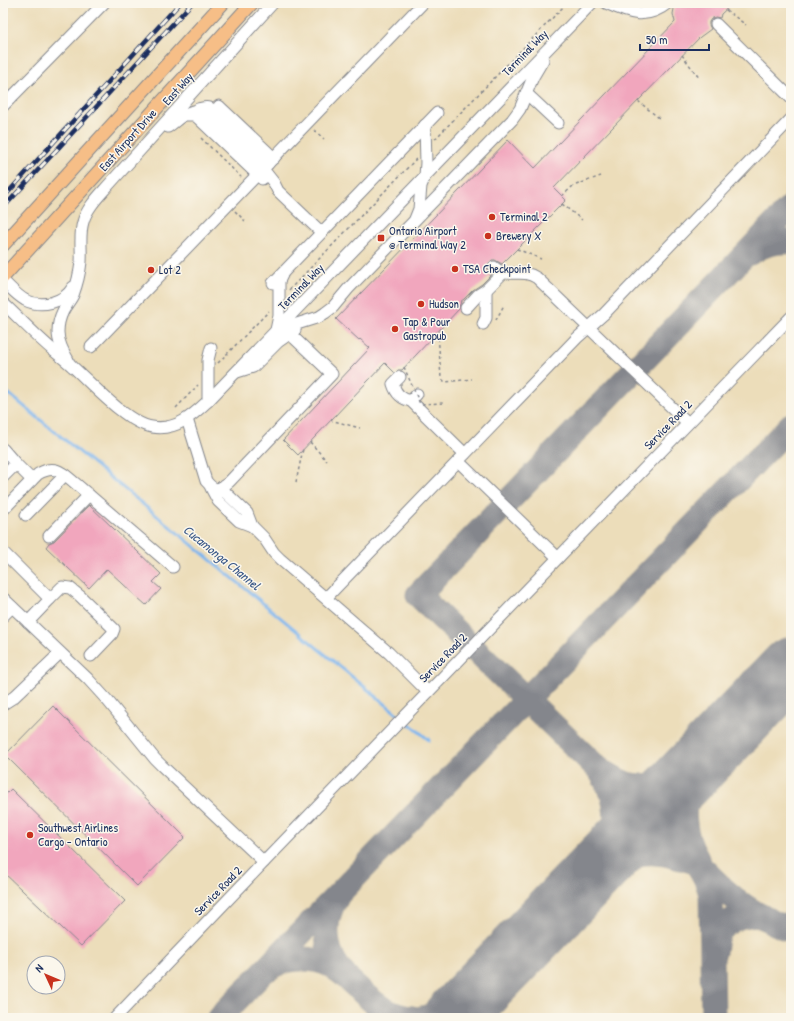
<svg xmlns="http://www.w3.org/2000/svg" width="794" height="1021" font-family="'Patrick Hand',sans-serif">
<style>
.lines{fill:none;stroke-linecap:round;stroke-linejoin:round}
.stream{stroke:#7eb6ee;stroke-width:3}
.taxiway{stroke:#84868c;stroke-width:25}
.runway{stroke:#84868c;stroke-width:62}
.building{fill:#f1a6bd}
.minor-casing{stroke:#84868c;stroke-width:13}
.major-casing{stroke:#84868c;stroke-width:15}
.path{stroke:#84868c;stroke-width:1.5;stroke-dasharray:3 3;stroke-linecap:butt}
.minor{stroke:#fff;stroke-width:11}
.major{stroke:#f6be87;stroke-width:13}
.rail-casing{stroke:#1b2f5e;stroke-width:4.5}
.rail{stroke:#fbf7ec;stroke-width:3;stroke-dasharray:9;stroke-linecap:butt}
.path-bridge{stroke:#84868c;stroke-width:1.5;stroke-dasharray:3 3;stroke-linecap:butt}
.poi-dot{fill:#c8321e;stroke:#fbf7ec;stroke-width:1.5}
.labels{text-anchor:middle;stroke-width:3;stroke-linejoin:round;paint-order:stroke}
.street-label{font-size:12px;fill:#1b2f5e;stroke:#fbf7ec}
.poi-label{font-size:12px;fill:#1b2f5e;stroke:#fbf7ec;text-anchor:start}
.water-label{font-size:13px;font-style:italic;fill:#395889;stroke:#fbf7ec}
</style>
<rect width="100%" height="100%" fill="#fbf7ec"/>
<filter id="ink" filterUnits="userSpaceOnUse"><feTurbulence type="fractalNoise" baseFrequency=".025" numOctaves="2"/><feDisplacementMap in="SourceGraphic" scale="8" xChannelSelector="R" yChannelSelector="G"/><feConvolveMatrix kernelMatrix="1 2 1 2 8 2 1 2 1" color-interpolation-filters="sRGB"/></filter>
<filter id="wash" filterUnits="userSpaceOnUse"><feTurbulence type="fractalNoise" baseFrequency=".012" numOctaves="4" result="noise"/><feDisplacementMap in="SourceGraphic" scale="16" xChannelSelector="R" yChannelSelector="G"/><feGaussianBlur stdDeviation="0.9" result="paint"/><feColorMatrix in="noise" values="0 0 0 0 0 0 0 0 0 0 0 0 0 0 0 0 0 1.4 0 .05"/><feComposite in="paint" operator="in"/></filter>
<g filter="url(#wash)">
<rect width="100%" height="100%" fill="#ecddba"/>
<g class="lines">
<polyline class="stream" points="3,389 429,740"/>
<g class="taxiway">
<path d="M 750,253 C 762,245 776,241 791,242"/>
<path d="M 697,859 C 682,834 680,804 693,776 C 696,770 701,764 704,758 L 791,652"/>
<path d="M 594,873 C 621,856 646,847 677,857 C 684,859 692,860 697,864 C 707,872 718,885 728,893 C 746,909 768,921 791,930"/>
<path d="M 591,875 C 598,865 607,855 611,843 C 617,827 617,808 611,791 C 608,784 603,776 599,769 C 608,774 617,781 627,784 C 642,788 662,785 676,778 C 685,773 694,765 702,760"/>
<path d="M 336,899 C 323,920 324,947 338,967 C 343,975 351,982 359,989 C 374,1004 390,1016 412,1018"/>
<path d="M 714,952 C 715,946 715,939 718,933 C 724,923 739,915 751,915 C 754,915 757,915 761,916"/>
<path d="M 268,969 C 286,957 311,956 330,965 C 335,968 339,971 343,974"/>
<polyline points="219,1018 791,425"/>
<path d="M 422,1018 C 446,1016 458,1007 477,993"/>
<path d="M 713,1018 L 711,896 C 709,884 704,874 697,864 L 418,595 L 791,207"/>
</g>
<polyline class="runway" points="453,1018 791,668"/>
</g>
<g id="blocks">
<g class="building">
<polygon points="679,3 733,3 721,14 720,18 715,17 711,19 709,22 709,25 711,29 700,37 554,188 566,200 502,264 495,260 492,260 489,263 487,267 488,270 491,274 490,276 482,284 473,290 464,299 460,302 461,303 459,306 459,309 402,370 398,370 395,373 385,363 298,455 283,440 370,348 360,339 359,340 336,319 508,140 535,168 675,22 673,14 674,9"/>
<polygon points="89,505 161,574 153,582 161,589 146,605 137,597 107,569 89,588 46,547 49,543 54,541"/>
<polygon points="53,706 185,837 137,886 5,755"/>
<polygon points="11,789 125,901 81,946 3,872 3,797"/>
</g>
</g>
</g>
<g filter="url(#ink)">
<use href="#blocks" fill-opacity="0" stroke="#84868c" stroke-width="1"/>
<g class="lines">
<defs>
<g id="minor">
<path d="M 606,3 C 628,13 646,21 668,3"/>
<polyline points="716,24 791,98"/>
<polyline points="526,93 558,123"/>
<polyline points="3,106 104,3"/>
<polyline points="219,106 274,158"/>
<path d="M 198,109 C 203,108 207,106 212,109 L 268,164"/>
<polyline points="184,115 194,115 199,119 262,179"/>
<path d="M 168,127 C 178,120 188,108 202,111 L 263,169 L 274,183 L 278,191 L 321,232"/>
<polyline points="415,219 419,209 421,186 425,176 426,163 425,125"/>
<path d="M 494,267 C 508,280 521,267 537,278 L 688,423"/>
<path d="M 3,281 C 10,287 16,295 25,300 C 41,308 64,303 73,287"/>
<polyline points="273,283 437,113"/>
<path d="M 3,303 C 20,319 36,336 54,351 C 60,356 67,361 73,367 C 92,384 127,423 152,427 C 176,431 192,416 208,401 L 592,3"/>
<polyline points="466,308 478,295 486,290 503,273"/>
<polyline points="483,324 486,318 486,290"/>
<polyline points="276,330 279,316 279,281 282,275"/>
<polyline points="278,330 319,317 325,313 333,307 348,289 512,120 520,109 533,77 543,60"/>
<polyline points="91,347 423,3"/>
<path d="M 68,360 C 63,351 58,342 58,332 C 58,325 60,317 63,311 C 66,305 70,301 73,295 C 76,287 80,271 81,262 C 82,249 79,235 83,222 C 86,210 96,199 105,189 L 273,3"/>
<polyline points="237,372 253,367 278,342 295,330"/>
<path d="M 400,377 L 393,384 C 396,394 401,399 411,401 L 417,394"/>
<polyline points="208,401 208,360 211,348"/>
<polyline points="411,401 465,454"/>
<path d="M 187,419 L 206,481 C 215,492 219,490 229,482 L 332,374 L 290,334"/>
<polyline points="3,449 16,464 32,480"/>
<polyline points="458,461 558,558"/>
<polyline points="3,477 16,464"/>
<polyline points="211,488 218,501 239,521 252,526 247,513 226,493 222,487"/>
<path d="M 3,510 L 38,474 C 55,464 62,472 75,483 L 173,567"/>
<polyline points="26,515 65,475"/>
<polyline points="252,526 264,538 274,553 280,559 389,653 428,692"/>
<polyline points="49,536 89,495"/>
<polyline points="3,552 50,599 28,622"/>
<polyline points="3,598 88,679 108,701 155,759 162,766 264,862"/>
<polyline points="326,598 577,338 604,314 791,119"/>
<polyline points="50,599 62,587 70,588 80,596 114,629 112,634 91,656"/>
<polyline points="3,616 12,607"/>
<polyline points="3,704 14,697 60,653"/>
<polyline points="115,1018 264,862 791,317"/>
</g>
<g id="major">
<polyline points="3,245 223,3"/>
<polyline points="3,277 252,3"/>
</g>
</defs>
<use href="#minor" class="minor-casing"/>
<use href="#major" class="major-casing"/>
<g class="path">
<polyline points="726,10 746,25"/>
<polyline points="682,55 700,79"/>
<polyline points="638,101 659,118"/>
<polyline points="314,130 324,139"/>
<polyline points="201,138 241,177"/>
<polyline points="435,139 567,3"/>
<polyline points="562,196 573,186 601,176"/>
<polyline points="562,204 582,220"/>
<polyline points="235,211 245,221"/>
<polyline points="517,249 541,259"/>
<polyline points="289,290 416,159"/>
<polyline points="496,320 504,305"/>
<polyline points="438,332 441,378 445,382 472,379"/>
<polyline points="218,363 269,311"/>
<polyline points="176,408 198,385"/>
<polyline points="330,420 360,428"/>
<polyline points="310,442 327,461"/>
<polyline points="296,482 303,449"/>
</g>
<use href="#minor" class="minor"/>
<use href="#major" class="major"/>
<defs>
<g id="rail">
<polyline points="3,198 180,3"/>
<polyline points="3,208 192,3"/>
</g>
</defs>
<use href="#rail" class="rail-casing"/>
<use href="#rail" class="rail"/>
<polyline class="path-bridge" points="404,367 420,404 443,403"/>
</g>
</g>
<g class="poi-dot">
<circle cx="492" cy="217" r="4"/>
<circle cx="488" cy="236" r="4"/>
<rect x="377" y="234" width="8" height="8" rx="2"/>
<circle cx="455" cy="269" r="4"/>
<circle cx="151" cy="270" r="4"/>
<circle cx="421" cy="304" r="4"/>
<circle cx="395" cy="329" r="4"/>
<circle cx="30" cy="835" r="4"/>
</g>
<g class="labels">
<g class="street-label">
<text transform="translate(525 53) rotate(-46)" y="4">Terminal Way</text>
<text transform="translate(178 89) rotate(-48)" y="4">East Way</text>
<text transform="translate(128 140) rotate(-48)" y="4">East Airport Drive</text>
<text transform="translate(301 287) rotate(-46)" y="4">Terminal Way</text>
<text transform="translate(668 425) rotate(-46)" y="4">Service Road 2</text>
<text transform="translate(443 658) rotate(-46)" y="4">Service Road 2</text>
<text transform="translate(218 891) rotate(-46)" y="4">Service Road 2</text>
</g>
<g class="poi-label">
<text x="500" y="221">Terminal 2</text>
<text x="389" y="235">Ontario Airport<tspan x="389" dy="14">@ Terminal Way 2</tspan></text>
<text x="496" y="240">Brewery X</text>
<text x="463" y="273">TSA Checkpoint</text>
<text x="159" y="274">Lot 2</text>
<text x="429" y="308">Hudson</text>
<text x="403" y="326">Tap &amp; Pour<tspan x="403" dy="14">Gastropub</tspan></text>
<text x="38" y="832">Southwest Airlines<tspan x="38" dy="14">Cargo - Ontario</tspan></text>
</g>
<g class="water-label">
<text transform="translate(222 557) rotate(39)" y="5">Cucamonga Channel</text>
</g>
</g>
<rect width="794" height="1021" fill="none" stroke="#fbf7ec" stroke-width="16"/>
<g transform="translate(46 975) rotate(314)"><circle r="19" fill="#fbf7ec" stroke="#a1a7b3"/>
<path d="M0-3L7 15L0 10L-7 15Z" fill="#c8321e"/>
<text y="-6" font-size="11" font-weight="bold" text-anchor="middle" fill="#1b2f5e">N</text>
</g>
<path d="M640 44v6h69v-6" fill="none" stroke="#1b2f5e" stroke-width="2"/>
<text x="646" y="44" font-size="12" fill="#1b2f5e" stroke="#fbf7ec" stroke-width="3" paint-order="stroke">50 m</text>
</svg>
